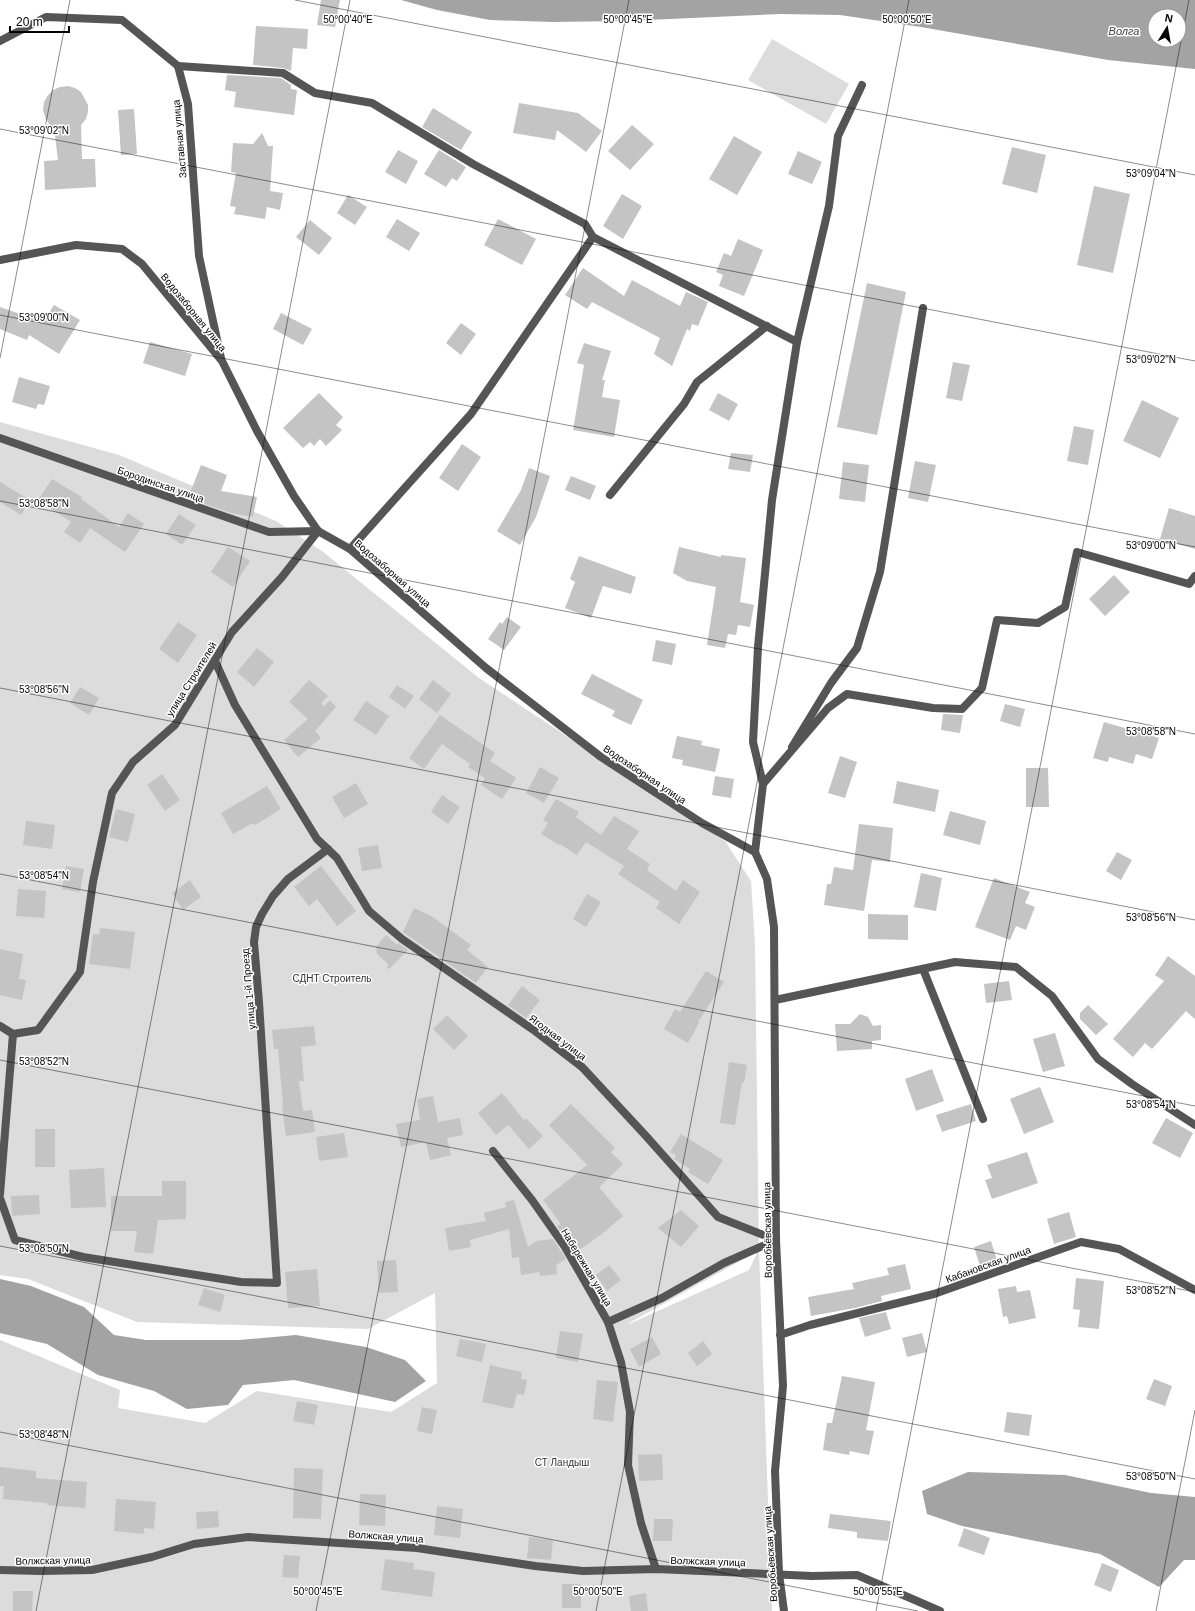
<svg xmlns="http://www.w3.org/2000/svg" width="1195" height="1611" font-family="Helvetica,sans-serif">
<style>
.green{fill:#dcdcdc;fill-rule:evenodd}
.water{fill:#a3a3a3;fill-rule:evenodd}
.building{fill:#c4c4c4}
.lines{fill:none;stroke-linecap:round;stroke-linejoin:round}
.lane{stroke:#555;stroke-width:8}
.street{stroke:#555;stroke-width:8}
.ticks{fill:none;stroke:#000;stroke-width:1;stroke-opacity:0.45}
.labels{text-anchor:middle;stroke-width:3;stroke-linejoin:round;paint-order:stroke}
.street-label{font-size:10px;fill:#000;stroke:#fff}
.park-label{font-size:10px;fill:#333;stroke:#fff}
.water-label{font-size:11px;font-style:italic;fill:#444;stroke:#fff}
.ticks-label{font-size:10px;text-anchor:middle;fill:#000;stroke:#fff;stroke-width:3;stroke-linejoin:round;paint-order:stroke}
</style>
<rect width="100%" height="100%" fill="#fff"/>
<g class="green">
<polygon points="772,39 849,84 826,124 748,80"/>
<path d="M 0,422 L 119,455 L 276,521 L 322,551 L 479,678 L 725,841 L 751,881 L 755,945 L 759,1251 L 772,1611 L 0,1611 L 0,1340 L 120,1390 L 118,1408 L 205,1423 L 257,1391 L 391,1412 L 437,1383 L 435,1293 L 368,1329 L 137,1322 L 28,1279 L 0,1275 ZM 758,1251 L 749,1270 L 629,1324 L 629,1323 Z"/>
</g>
<g class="water">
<path d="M 401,0 L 1195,0 L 1195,69 L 1108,60 L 921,27 L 840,15 L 781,14 L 625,21 L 552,22 L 490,20 L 437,10 ZM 1155,16 L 1179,16 L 1179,40 L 1155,40 Z"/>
<polygon points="0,1279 31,1286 84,1307 114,1335 146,1340 239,1340 296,1335 366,1347 405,1360 426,1381 395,1402 294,1380 243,1385 228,1405 187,1409 154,1391 98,1375 47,1344 0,1333"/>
<polygon points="968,1472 1065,1475 1151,1493 1195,1497 1195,1560 1184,1560 1159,1587 1100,1554 962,1526 927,1514 922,1491"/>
</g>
<g class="building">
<polygon points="321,0 340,0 335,27 317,25"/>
<polygon points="256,26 308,29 307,49 293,48 291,71 283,68 253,65"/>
<polygon points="227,75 281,78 291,85 291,89 297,90 294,115 234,107 236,92 225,90"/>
<polygon points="68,86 75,88 81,92 88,105 88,112 86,119 81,125 82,159 95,159 96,187 45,190 44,161 58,160 54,128 49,124 45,117 43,110 44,102 48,95 53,90 60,87"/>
<polygon points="519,103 578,113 602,131 586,152 557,130 555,140 513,133"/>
<polygon points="433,108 472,132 461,150 422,127"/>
<polygon points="134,109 137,154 121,155 118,110"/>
<polygon points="632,125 654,144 630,170 608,151"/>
<polygon points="262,133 268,146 273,146 270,191 283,193 280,210 267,207 265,219 234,214 236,207 230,206 236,173 231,172 233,143 253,144"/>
<polygon points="734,136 762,152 737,195 709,179"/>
<polygon points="1012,147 1046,155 1037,193 1002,184"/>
<polygon points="398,150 418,161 406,184 385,172"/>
<polygon points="439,150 466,167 457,181 452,178 446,187 424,174"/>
<polygon points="798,151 822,162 812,184 788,174"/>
<polygon points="1094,186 1130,194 1113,273 1077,265"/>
<polygon points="622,194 642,206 623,239 603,226"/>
<polygon points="348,195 367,207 355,225 337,213"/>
<polygon points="397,219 420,233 409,251 386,237"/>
<polygon points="498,219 536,239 522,265 484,245"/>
<polygon points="310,220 332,238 319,255 296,237"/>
<polygon points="738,239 763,250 744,296 719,286 723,275 716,272 724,253 731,256"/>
<polygon points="583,268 624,296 632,280 680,306 686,292 708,302 698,326 692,324 690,331 687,329 672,366 654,354 660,338 592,302 587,309 565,295"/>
<polygon points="867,283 906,292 877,435 837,427"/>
<polygon points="54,305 80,320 59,354 29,335 27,340 0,329 0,307 43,322"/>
<polygon points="281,313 312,329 303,345 273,329"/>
<polygon points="461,323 476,334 461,355 446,343"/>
<polygon points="150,342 192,354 185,376 143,363"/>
<polygon points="584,343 611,351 602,380 605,380 602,397 620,400 614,437 573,430 584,365 577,363"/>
<polygon points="953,362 970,365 962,401 946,398"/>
<polygon points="19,377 50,386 44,405 38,404 36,409 12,402"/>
<polygon points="319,393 343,417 336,425 342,430 326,446 320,439 314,446 310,442 303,448 283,428"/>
<polygon points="718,393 738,404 729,421 709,410"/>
<polygon points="1142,400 1179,418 1160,458 1123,441"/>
<polygon points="1074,426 1094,430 1088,465 1067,461"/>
<polygon points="462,444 481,457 458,491 439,478"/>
<polygon points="731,453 753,455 750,472 728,469"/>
<polygon points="915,461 936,465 928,502 908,498"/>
<polygon points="843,462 869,465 865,502 839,499"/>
<polygon points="201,465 227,475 221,491 257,497 253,517 231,513 188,498"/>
<polygon points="529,468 550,476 536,517 520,545 497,531 521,490"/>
<polygon points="571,476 596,486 590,500 565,490"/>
<polygon points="52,479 82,497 81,499 119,527 128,513 144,524 125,552 90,528 80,543 64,532 71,522 38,500"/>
<polygon points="0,482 30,500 21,515 0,502"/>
<polygon points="1169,508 1195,516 1195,549 1160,539"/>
<polygon points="179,514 196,525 182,545 166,534"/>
<polygon points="228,547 250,561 233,587 211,572"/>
<polygon points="679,547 721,557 721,555 746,558 740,602 754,605 750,627 738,625 736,635 728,634 725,648 707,645 716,587 687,581 673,573"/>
<polygon points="579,556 636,577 631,594 603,586 591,618 565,608 575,582 570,579"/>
<polygon points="1114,575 1130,592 1105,616 1089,599"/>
<polygon points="507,617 521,627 504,650 488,639 500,622 502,624"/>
<polygon points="178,622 197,635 178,663 159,649"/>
<polygon points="656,640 676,644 672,665 652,661"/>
<polygon points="257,648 274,662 254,687 237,672"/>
<polygon points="592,674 643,700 631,725 612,716 615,711 581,694"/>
<polygon points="309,680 328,696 321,703 324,706 330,700 336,707 315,731 321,738 298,757 284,740 308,719 289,702"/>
<polygon points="433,680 451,694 437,713 419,699"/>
<polygon points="397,685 414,696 405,709 389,697"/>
<polygon points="80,687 99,698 89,715 70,703"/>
<polygon points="366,701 389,716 376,735 353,720"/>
<polygon points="1005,704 1025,709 1020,727 1000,721"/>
<polygon points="943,714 963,715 960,733 941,730"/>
<polygon points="440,715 495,753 490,761 516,778 502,799 481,785 485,778 468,767 470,764 442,744 424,769 409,758"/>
<polygon points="1104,722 1159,738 1152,759 1136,754 1133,764 1109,757 1108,762 1093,758"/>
<polygon points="677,736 702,741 701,745 720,749 715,772 682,765 683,760 672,758"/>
<polygon points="840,756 857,762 845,798 828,793"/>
<polygon points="540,767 559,778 544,803 526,793"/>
<polygon points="1026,768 1048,768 1049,807 1026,807"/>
<polygon points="162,774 180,800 165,811 147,785"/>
<polygon points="715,776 734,779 731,798 712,795"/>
<polygon points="897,781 939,790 935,812 893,803"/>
<polygon points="356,783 368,804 344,818 332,797"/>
<polygon points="267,786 281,809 255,825 253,823 233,834 221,813"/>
<polygon points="442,795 460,807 448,824 431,812"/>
<polygon points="556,799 579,812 576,817 601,835 614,816 639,831 627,849 650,864 647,870 676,891 683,880 700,892 679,924 656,908 660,902 618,874 624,866 586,842 577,855 560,844 559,845 541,834 548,823 543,820"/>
<polygon points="116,809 135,814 128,842 109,837"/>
<polygon points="950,811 986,821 980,845 943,835"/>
<polygon points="26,821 55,825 52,849 23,845"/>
<polygon points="859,824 893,828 890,862 872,860 864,911 824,905 827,884 831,884 834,867 853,870"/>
<polygon points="378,845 382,868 362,871 358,848"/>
<polygon points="1117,852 1132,860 1121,880 1106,871"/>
<polygon points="66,866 84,869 80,892 62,889"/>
<polygon points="321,866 356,911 337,926 317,899 309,906 294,887"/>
<polygon points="921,873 942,878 936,911 914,907"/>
<polygon points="994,878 1030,892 1025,903 1035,907 1026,930 1016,926 1010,940 975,927"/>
<polygon points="190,880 201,897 183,910 172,893"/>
<polygon points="18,889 46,891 44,918 16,916"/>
<polygon points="587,894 601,902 586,927 573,919"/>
<polygon points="414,908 433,917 471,945 467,950 488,967 476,983 403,932"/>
<polygon points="868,914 908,915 908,940 868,939"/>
<polygon points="100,928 135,932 130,969 89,964 93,934 99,935"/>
<polygon points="386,935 397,945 398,943 408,950 389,969 387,968 388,964 377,954 376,947"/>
<polygon points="0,949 23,954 19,979 26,980 22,1000 0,995"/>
<polygon points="1168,956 1195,976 1195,1019 1186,1011 1152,1049 1145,1043 1133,1057 1113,1039 1164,981 1155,975"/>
<polygon points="706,971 724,982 698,1022 699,1023 688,1043 664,1029 675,1009 680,1012"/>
<polygon points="1009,981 1012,1000 986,1003 984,984"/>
<polygon points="522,986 540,1000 526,1018 508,1005"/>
<polygon points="1088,1005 1108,1024 1096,1035 1080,1019 1080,1013"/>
<polygon points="860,1014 868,1017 873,1026 881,1025 881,1040 872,1041 872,1049 837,1051 835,1024 850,1024"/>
<polygon points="447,1015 468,1036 454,1050 433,1029"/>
<polygon points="314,1026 316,1045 301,1047 304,1081 299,1081 303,1111 312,1110 315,1132 286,1136 282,1106 283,1105 278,1049 274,1049 272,1030"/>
<polygon points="1055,1033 1065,1066 1043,1072 1033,1039"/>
<polygon points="729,1062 747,1065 744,1083 742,1082 735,1125 720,1123"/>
<polygon points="932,1069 944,1101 916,1111 905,1079"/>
<polygon points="1040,1087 1054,1122 1024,1134 1010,1099"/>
<polygon points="502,1093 524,1120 526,1118 543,1136 529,1149 508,1125 496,1135 478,1113"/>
<polygon points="433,1096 438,1122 460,1118 463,1135 447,1138 451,1155 430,1160 426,1142 401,1147 396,1124 420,1120 417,1099"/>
<polygon points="571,1104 615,1148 611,1152 623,1164 599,1187 623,1216 603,1233 575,1253 557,1226 561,1224 543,1200 587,1165 549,1125"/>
<polygon points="971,1104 976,1121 942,1132 936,1115"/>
<polygon points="1166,1118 1193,1133 1180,1158 1152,1143"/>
<rect x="35" y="1129" width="20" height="38"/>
<polygon points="344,1133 348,1157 319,1161 316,1137"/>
<polygon points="681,1134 723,1160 708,1184 688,1172 690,1169 674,1159 676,1155 670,1152"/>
<polygon points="1027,1152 1038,1183 992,1199 985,1180 992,1178 987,1165"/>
<polygon points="104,1168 106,1207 71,1208 69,1170"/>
<polygon points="162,1181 186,1181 186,1219 158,1220 153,1254 134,1252 137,1231 111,1231 111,1196 162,1196"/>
<polygon points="39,1195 40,1214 12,1216 11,1196"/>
<polygon points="514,1200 528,1247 536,1241 553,1239 560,1250 566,1259 556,1265 557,1274 540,1276 539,1272 521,1275 519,1257 512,1258 509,1229 470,1240 471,1247 449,1251 445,1228 486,1221 484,1213 506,1207 505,1202"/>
<polygon points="681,1210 699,1226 681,1247 658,1228"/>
<polygon points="1069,1212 1076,1237 1054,1244 1047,1219"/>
<polygon points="991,1241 998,1264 981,1269 974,1247"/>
<polygon points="396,1260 398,1292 379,1293 377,1261"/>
<polygon points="905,1264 911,1289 881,1296 882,1301 855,1308 811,1316 808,1297 854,1289 852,1283 889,1275 887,1268"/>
<polygon points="609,1265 621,1280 607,1291 596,1275"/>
<polygon points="317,1269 320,1306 288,1308 285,1272"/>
<polygon points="1076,1278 1104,1281 1099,1329 1078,1327 1080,1310 1073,1309"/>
<polygon points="1016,1286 1017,1292 1030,1290 1036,1318 1009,1324 1007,1316 1003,1317 998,1289"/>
<polygon points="204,1288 225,1295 220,1312 198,1305"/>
<polygon points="886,1312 891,1329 865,1337 859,1318"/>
<polygon points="560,1331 583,1334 578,1362 556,1358"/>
<polygon points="922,1333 927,1352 907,1357 902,1338"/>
<polygon points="652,1337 661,1354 639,1367 630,1349"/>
<polygon points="460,1339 486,1344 482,1362 456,1356"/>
<polygon points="703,1341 712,1354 697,1366 688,1353"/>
<polygon points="490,1365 522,1372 521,1379 527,1380 524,1395 517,1394 513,1409 482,1402"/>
<polygon points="842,1376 875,1382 866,1430 874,1431 869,1455 850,1451 849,1455 823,1450 827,1423 832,1423"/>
<polygon points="1154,1379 1172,1386 1165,1406 1146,1399"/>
<polygon points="597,1380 618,1382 613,1422 593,1419"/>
<polygon points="297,1401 318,1405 314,1425 293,1421"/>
<polygon points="422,1407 437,1410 432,1434 417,1431"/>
<polygon points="1007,1412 1032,1415 1029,1436 1004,1432"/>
<polygon points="662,1454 663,1480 639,1481 638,1455"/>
<polygon points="0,1467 36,1471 36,1478 87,1482 85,1508 47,1505 47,1503 3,1499 4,1486 0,1486"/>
<polygon points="294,1468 323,1469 321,1519 293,1518"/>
<polygon points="360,1494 386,1495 385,1526 359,1525"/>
<polygon points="116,1499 156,1502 154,1529 144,1528 144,1534 114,1531"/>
<polygon points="437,1506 463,1509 460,1538 434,1535"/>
<polygon points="218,1511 219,1527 197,1529 196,1512"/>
<polygon points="830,1514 891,1521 888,1541 857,1538 857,1532 828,1528"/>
<polygon points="654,1519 673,1519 672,1541 653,1541"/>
<polygon points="964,1528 990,1538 984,1555 958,1546"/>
<polygon points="529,1537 553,1540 551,1560 527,1558"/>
<polygon points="284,1555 300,1556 298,1578 282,1577"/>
<polygon points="385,1559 414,1563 413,1569 435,1572 432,1597 381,1590"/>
<polygon points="1102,1563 1119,1570 1111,1592 1094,1585"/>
<rect x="562" y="1584" width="19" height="24"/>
<polygon points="13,1591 33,1591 32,1611 13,1611"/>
<polygon points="646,1593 648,1611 631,1611 629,1596"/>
</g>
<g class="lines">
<g class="lane">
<polyline points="610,495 684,404 697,382 767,326"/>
<polyline points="792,747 831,683 857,648 880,572 923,308"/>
<polyline points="923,969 983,1119"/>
</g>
<g class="street">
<polyline points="0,41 46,17 122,20 178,66 188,104 199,256 221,358"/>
<polyline points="178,66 283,73 315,93 372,103 473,164 585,224 593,237 797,342"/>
<polyline points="0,260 76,245 122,249 142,264 222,361 257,431 294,496 318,531 350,549 486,668 601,757 702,823 755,852"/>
<polyline points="0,438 269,532 318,531"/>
<polyline points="350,549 471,414 593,237"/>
<polyline points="215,661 235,705 317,839 337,858 369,911 402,939 535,1031 582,1067 646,1136 718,1217 776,1240"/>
<polyline points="763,784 828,708 847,694 933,708 962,709 982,688 997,620 1038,623 1065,607 1077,552 1189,584 1195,576"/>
<polyline points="755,852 763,784 753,742 758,647 772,500 797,342 829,206 838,136 862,85"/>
<polyline points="755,852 767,879 774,927 776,1240 783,1386 775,1471 779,1574 784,1611"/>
<polyline points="775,1000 955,962 1016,967 1052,996 1098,1059 1132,1084 1195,1125"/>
<polyline points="0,1026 13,1034 38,1030 80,972 93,882 112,793 133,762 175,725 232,632 282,577 318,531"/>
<polyline points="493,1151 532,1200 565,1247 608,1322 621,1362 630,1412 628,1465 641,1523 656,1569"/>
<polyline points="0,1194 13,1034"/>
<polyline points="0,1198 15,1240 83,1257 241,1282 277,1283 259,1002 254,942 256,927 262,914 273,896 288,879 328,849"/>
<polyline points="608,1322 662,1298 724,1263 776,1240"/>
<polyline points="780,1335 810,1325 934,1294 1081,1242 1119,1249 1195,1290"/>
<polyline points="0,1570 40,1571 92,1570 152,1557 194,1544 248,1537 417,1548 535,1566 583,1571 656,1569 812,1576 857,1575 940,1611"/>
</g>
</g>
<path class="ticks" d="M 295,0 L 1195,175M 0,129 L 1195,361M 0,315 L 1195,547M 0,358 L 70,0M 0,501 L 1195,734M 0,688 L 1195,920M 0,874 L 1195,1106M 0,1060 L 1195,1292M 0,1246 L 1195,1479M 0,1432 L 918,1611M 36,1611 L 350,0M 316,1611 L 629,0M 596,1611 L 909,0M 876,1611 L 1189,0M 1156,1611 L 1195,1410"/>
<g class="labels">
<g class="street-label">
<text transform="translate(179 139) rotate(-95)" y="4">Заставная улица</text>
<text transform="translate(194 312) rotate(51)" y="4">Водозаборная улица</text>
<text transform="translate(161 484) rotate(19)" y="4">Бородинская улица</text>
<text transform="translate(393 573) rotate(41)" y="4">Водозаборная улица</text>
<text transform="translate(191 679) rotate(-58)" y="4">улица Строителей</text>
<text transform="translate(645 774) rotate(34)" y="4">Водозаборная улица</text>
<text transform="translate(248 989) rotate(-95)" y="4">улица 1-й Проезд</text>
<text transform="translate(558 1037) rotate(37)" y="4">Ягодная улица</text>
<text transform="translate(767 1230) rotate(-91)" y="4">Воробьёвская улица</text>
<text transform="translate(988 1264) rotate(-20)" y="4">Кабановская улица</text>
<text transform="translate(587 1267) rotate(59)" y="4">Набережная улица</text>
<text transform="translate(386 1536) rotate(4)" y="4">Волжская улица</text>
<text transform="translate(770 1554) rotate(-94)" y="4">Воробьёвская улица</text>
<text transform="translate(53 1560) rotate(-1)" y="4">Волжская улица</text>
<text transform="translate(708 1561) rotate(2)" y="4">Волжская улица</text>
</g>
<g class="park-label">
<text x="332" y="982">СДНТ Строитель</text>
<text x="562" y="1466">СТ Ландыш</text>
</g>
<g class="water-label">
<text x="1124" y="35">Волга</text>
</g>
</g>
<g class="ticks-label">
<text x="348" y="23">50°00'40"E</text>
<text x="628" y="23">50°00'45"E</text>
<text x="907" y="23">50°00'50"E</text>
<text x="44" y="134">53°09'02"N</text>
<text x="1151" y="177">53°09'04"N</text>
<text x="44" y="321">53°09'00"N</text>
<text x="1151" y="363">53°09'02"N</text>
<text x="44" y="507">53°08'58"N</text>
<text x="1151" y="549">53°09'00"N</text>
<text x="44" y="693">53°08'56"N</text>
<text x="1151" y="735">53°08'58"N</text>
<text x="44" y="879">53°08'54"N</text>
<text x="1151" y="921">53°08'56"N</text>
<text x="44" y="1065">53°08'52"N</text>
<text x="1151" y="1108">53°08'54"N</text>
<text x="44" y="1252">53°08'50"N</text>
<text x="1151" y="1294">53°08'52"N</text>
<text x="44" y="1438">53°08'48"N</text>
<text x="1151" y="1480">53°08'50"N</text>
<text x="318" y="1595">50°00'45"E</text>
<text x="598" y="1595">50°00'50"E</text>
<text x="878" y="1595">50°00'55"E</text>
</g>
<g transform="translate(1167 28) rotate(11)"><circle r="19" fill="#ffffff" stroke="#999999"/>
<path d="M0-3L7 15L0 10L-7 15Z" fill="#000000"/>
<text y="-6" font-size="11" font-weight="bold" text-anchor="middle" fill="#000000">N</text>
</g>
<path d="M10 26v6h59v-6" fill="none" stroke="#000000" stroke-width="2"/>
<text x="16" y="26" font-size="12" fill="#000000" stroke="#ffffff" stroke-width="3" paint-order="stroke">20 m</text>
</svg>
